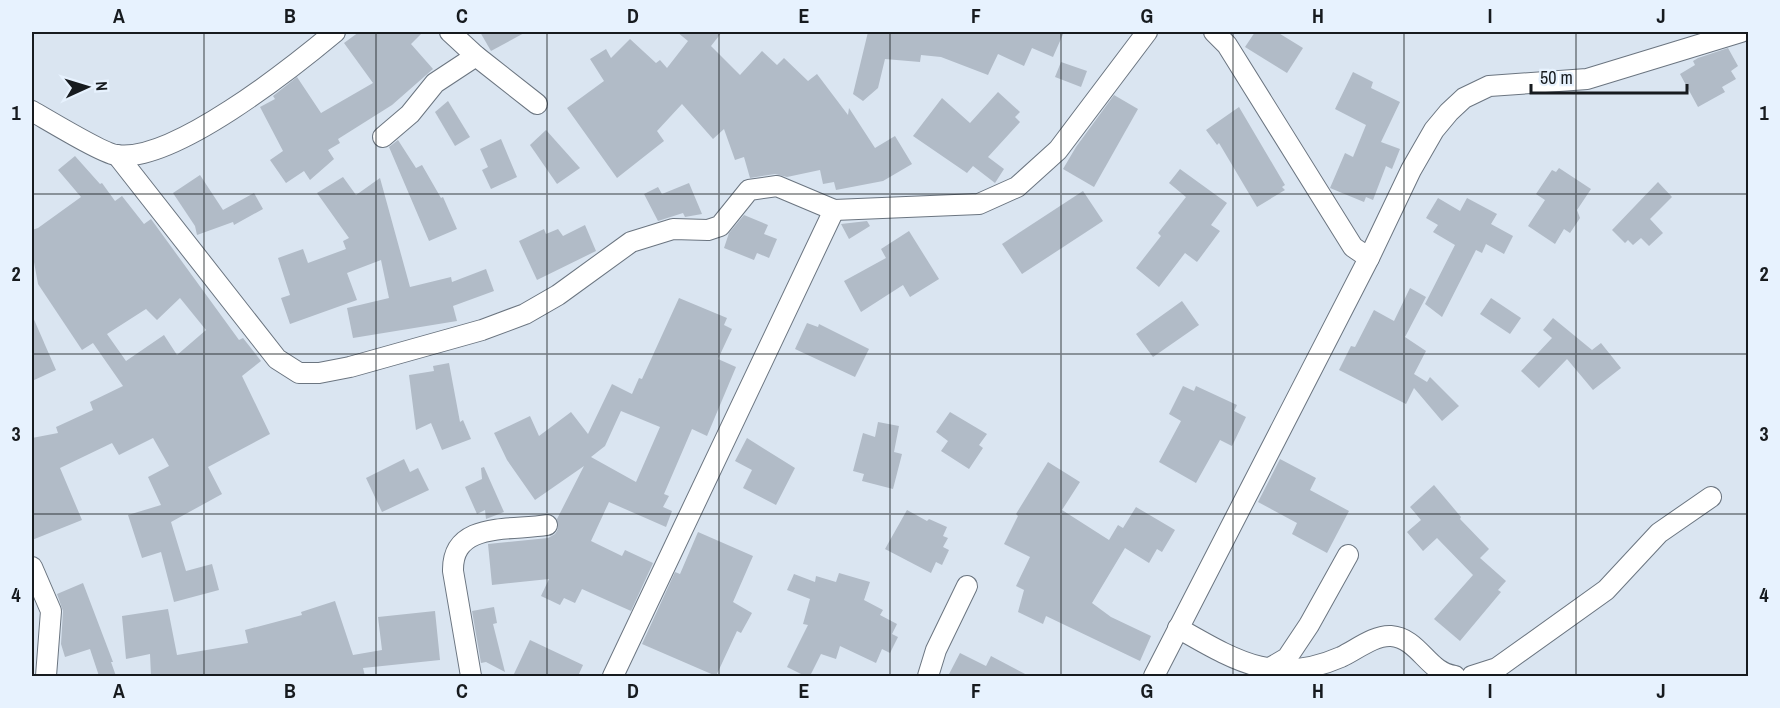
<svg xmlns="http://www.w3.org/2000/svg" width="1780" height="708" font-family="'Archivo Narrow',sans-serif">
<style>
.building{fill:#b1bbc7;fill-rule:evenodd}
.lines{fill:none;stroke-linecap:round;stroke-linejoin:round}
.minor-casing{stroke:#6b7580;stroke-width:22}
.minor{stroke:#fff;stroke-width:20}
.grid{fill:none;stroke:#171b1f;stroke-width:1.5;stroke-opacity:0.55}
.neatline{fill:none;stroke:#171b1f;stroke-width:2}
.grid-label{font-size:20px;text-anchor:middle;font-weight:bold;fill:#171b1f}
</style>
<rect width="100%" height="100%" fill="#dae5f1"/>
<g class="building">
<polygon points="359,32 423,32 411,44 433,69 392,105 338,139 340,143 328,150 334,159 310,180 304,171 286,183 270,160 283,151 260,107 275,99 273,96 297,77 321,113 373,83 344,43"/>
<polygon points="480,32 526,32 491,51"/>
<polygon points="677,32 722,32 711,46 740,75 762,51 777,65 784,58 808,81 817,74 848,115 849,108 875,148 895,136 912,164 883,181 836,190 834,182 823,184 820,170 787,177 775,174 750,178 744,157 735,160 724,129 713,139 682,104 657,131 664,141 617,178 567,108 604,81 590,59 606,49 611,58 630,39 656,63 660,60 667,68 688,41"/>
<polygon points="868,32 1064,32 1053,57 1032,48 1024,66 998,54 988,75 941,57 921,55 920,62 885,59 878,88 863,101 853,94"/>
<polygon points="1255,32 1277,32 1303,48 1287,73 1245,47"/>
<polygon points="1728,48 1738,66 1731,71 1736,79 1722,87 1725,92 1698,107 1680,74 1695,65 1693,61 1698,58"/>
<polygon points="1061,62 1087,71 1081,87 1055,77"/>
<polygon points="1353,72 1373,82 1371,88 1400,102 1381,142 1400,149 1392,169 1386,166 1373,200 1366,197 1364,202 1330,188 1345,153 1353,157 1366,125 1335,109"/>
<polygon points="998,92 1020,112 1015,117 1020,122 988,157 1004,169 995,183 973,166 967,173 913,136 942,98 970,123"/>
<polygon points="1114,95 1138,109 1094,187 1063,169 1076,147"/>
<polygon points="448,101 470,137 455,146 435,112"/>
<polygon points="1239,107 1285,185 1282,187 1285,190 1257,207 1219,143 1217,145 1206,130"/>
<polygon points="546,130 580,168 557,184 530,145"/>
<polygon points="501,139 517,177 491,189 482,170 488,167 480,149"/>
<polygon points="398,140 416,168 422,165 441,198 443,197 457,229 429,241 389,147"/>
<path d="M 75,156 L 100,184 L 102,183 L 115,201 L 122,196 L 144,224 L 151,219 L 239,340 L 243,338 L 261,361 L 242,376 L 270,434 L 208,467 L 222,494 L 171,522 L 186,571 L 212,564 L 219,590 L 174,602 L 161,552 L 142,558 L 128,515 L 161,505 L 148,477 L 169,466 L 153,438 L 119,455 L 112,443 L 60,468 L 82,520 L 32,540 L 32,438 L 58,433 L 56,427 L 93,410 L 90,402 L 123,386 L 93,343 L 82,350 L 38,284 L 32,251 L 32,230 L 38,228 L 81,197 L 58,170 ZM 180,298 L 206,330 L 177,355 L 164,335 L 126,361 L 107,334 L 146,309 L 157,320 Z"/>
<polygon points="1559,168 1591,189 1577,210 1580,218 1570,233 1564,229 1555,244 1528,226 1545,200 1536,194 1552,170 1556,172"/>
<polygon points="1180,169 1227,203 1211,225 1220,231 1197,262 1185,253 1159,287 1136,268 1161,236 1158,233 1186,197 1169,183"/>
<polygon points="200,175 223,210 254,193 263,209 234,225 233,222 197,235 195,226 173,193"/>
<polygon points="343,177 356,195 380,178 410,287 451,277 452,282 486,269 494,291 453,306 457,321 353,338 347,308 389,298 381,260 347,273 357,300 290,324 281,298 290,295 278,258 303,249 308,263 346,249 343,241 349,238 317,193"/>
<polygon points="1658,182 1672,197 1650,219 1663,233 1649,246 1641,238 1633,245 1628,240 1625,243 1612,230"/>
<polygon points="689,183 702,214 685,217 683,213 658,221 644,194 658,187 662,194"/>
<polygon points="1083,191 1103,221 1022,274 1002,244"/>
<polygon points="1438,198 1460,211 1467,198 1497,214 1491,224 1513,236 1504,254 1486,244 1482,253 1476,250 1442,317 1425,304 1455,245 1433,232 1438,225 1426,218"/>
<polygon points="744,215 768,225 764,234 777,239 769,258 757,253 754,260 724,248 729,233"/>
<polygon points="867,221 870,226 849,239 841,224"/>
<polygon points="585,225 596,251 537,280 519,241 544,229 546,234 558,229 563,236"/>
<polygon points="909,231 939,279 910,297 903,285 861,312 844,281 886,258 881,249"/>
<polygon points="1410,288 1426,297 1405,337 1426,351 1414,374 1427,382 1430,377 1459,406 1442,421 1414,388 1406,404 1339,370 1351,346 1355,347 1374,310 1394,321"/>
<path d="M 679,298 L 727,318 L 724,325 L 732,329 L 718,359 L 736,367 L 707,436 L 692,429 L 664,494 L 669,496 L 663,507 L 672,511 L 666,527 L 609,502 L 591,541 L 622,556 L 625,550 L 653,563 L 631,611 L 582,589 L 575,603 L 564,598 L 560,605 L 541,596 L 549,579 L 492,585 L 488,544 L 548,538 L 555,534 L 558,529 L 557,519 L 584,466 L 535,500 L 507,460 L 494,433 L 530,416 L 539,436 L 571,412 L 588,434 L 612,384 L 632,394 L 639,378 L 642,379 ZM 621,411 L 660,427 L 636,482 L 591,457 L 605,446 Z"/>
<polygon points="1491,298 1521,318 1510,334 1480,314"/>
<polygon points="1182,301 1199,325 1153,357 1136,334"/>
<polygon points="32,315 56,370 32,381"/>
<polygon points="1553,318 1592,350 1601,343 1621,368 1593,390 1567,359 1539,388 1521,371 1552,338 1543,330"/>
<polygon points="807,323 818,327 819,324 869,349 855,377 795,349"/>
<polygon points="449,363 460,422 463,420 471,439 442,450 431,423 416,430 409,375 434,371 433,366"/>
<polygon points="1183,386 1194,391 1196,386 1237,405 1234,411 1246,417 1232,446 1220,440 1196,483 1159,462 1181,421 1169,414"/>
<polygon points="950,412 987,434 979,445 983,448 969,469 941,451 948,441 936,432"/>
<polygon points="878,422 899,426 894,452 902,454 893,489 862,481 864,474 853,471 863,433 875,437"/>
<polygon points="747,438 795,468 776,505 743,488 752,470 735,461"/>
<polygon points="404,459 410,472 418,468 429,490 382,512 366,478"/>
<polygon points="1280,459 1316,478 1310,490 1349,511 1327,553 1292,534 1297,523 1258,502"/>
<polygon points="1048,462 1080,482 1062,510 1109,540 1118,525 1123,528 1136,507 1175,530 1162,552 1157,549 1149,563 1125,548 1092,603 1111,617 1151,636 1140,661 1046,616 1043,624 1018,612 1024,590 1016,586 1030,557 1004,544 1018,516 1016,514"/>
<polygon points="484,467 504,512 486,519 485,510 477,514 465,487 482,479 481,468"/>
<polygon points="1434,485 1461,517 1460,519 1489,549 1480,558 1506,581 1498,590 1501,592 1460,641 1434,619 1473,575 1437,538 1423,551 1407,532 1421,520 1410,507"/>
<polygon points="907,510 927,521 929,519 947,527 943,536 948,538 943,547 949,550 942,565 936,562 931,573 885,549"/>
<polygon points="698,532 753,556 733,602 752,613 741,633 737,631 716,676 642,644 675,572 680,574"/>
<polygon points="839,573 870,582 864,600 883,610 880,615 897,624 892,634 898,637 890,653 882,649 876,663 840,646 836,659 821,654 810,676 805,676 787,667 808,625 803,624 810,599 787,590 794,574 815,582 816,576 836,582"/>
<polygon points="83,583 113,662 111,662 116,676 99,676 90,649 65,657 61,644 63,611 57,594"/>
<polygon points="335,601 353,655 382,650 378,617 435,611 440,660 363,668 365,676 151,676 150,654 126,659 122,616 168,609 177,655 248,643 245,630 302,615 301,612"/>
<polygon points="494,607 497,623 493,624 505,672 486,662 481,663 472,611"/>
<polygon points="530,640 583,665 578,676 513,676"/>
<polygon points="960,653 986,666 991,656 1029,676 948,676"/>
</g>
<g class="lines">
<defs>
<g id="minor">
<polyline points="450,32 476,56 537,104"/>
<polyline points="1214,32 1227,45 1353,247 1369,258"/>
<path d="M 32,111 C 48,120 102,153 116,155 C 172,164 293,67 335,32"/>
<polyline points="383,137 410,114 435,83 476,56"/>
<polyline points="117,155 277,359 299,373 319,373 350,367 482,330 525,314 558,295 631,242 673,229 708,230 720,226 749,190 777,186 834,210 979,204 1017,187 1058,150 1147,32"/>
<polyline points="32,567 51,611 46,676"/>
<path d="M 1178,628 C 1236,661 1275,686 1341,657 C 1356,650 1374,635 1391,636 C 1419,638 1428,673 1455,676"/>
<polyline points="1268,669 1287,658 1309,625 1348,555"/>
<path d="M 471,676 L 453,571 C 452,521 510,531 547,525"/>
<polyline points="613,676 834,210"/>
<polyline points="928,676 936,650 967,586"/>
<polyline points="1154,676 1369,258 1411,170 1434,130 1449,112 1464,98 1489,86 1587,79 1741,32"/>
<polyline points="1472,676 1497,668 1606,590 1659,533 1711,497"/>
</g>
</defs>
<use href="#minor" class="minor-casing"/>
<use href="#minor" class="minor"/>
</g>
<path class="grid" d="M 204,32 L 204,676M 376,32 L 376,676M 547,32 L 547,676M 719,32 L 719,676M 890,32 L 890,676M 1061,32 L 1061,676M 1233,32 L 1233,676M 1404,32 L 1404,676M 1576,32 L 1576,676M 32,194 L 1748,194M 32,354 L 1748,354M 32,514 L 1748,514"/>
<rect width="1780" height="708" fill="none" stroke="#e7f2fe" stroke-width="66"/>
<g transform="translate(87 87) rotate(86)" stroke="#e7f2fe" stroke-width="4.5" paint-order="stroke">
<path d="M0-4.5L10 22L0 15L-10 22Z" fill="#171b1f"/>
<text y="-9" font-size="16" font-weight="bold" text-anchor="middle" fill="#171b1f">N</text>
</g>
<path d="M1531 84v9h156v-9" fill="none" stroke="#171b1f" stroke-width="3"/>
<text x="1540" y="84" font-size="18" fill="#171b1f" stroke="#e7f2fe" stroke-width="4.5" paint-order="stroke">50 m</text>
<rect x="33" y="33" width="1714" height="642" class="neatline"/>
<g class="grid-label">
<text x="119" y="23">A</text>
<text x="290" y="23">B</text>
<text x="462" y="23">C</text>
<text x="633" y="23">D</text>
<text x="804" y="23">E</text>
<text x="976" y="23">F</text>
<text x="1147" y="23">G</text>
<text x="1318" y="23">H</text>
<text x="1490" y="23">I</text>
<text x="1661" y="23">J</text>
<text x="16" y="120">1</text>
<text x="1764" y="120">1</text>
<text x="16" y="281">2</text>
<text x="1764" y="281">2</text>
<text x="16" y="441">3</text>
<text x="1764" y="441">3</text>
<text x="16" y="602">4</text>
<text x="1764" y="602">4</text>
<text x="119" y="698">A</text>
<text x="290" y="698">B</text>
<text x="462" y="698">C</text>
<text x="633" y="698">D</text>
<text x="804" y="698">E</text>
<text x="976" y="698">F</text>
<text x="1147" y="698">G</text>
<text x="1318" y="698">H</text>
<text x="1490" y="698">I</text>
<text x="1661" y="698">J</text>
</g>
</svg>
